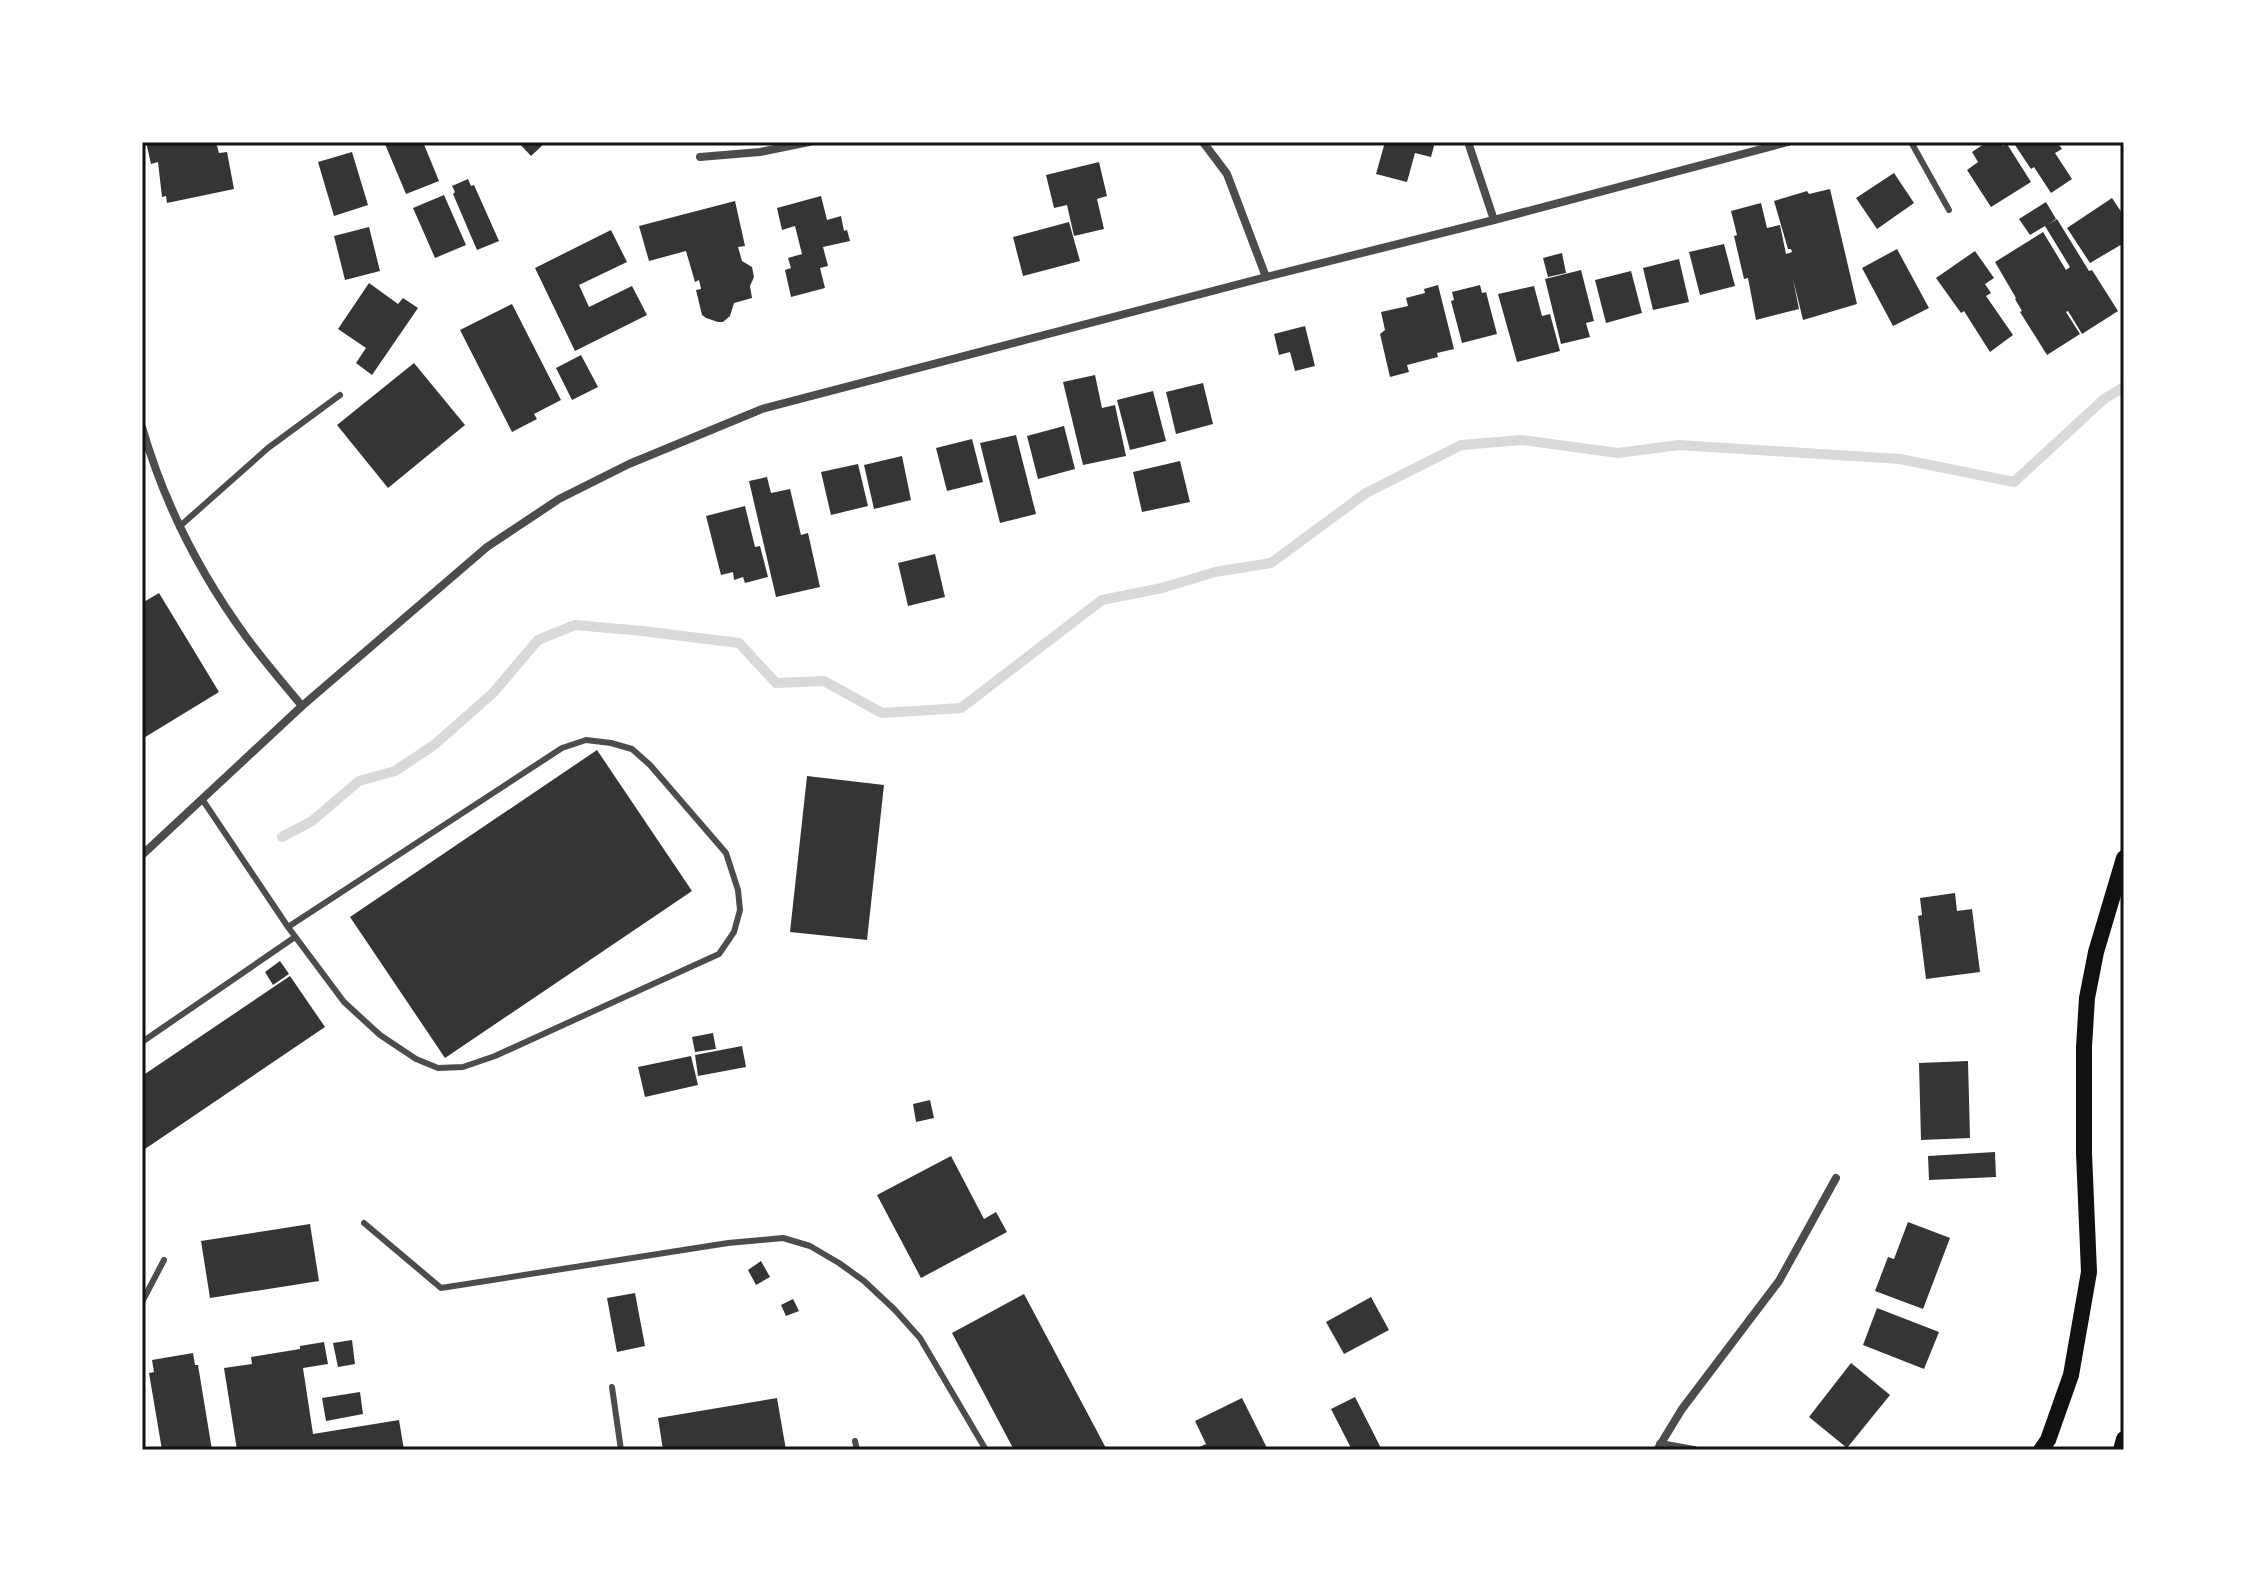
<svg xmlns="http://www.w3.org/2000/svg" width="2266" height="1592" font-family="'Playfair Display',serif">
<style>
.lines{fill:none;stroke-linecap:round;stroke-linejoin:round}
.stream{stroke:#d9d9d9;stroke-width:10}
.building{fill:#353535}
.service{stroke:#4c4c4c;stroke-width:6}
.minor{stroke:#4c4c4c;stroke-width:8}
.secondary{stroke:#111;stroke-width:16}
.neatline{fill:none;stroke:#111;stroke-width:3}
</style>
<rect width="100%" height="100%" fill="#fff"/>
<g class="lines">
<polyline class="stream" points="282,837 312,821 359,781 395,771 434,745 493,693 538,640 575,625 642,631 739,643 776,683 824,681 882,713 961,708 1102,600 1162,588 1215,572 1271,563 1366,493 1461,445 1522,440 1618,453 1679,445 1900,459 2014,482 2104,399 2124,387"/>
</g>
<g class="building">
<polygon points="146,142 216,142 219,153 227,152 234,189 167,203 166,196 162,197 158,162 151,164"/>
<polygon points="390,142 423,142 439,181 406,194 385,144"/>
<polygon points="518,142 546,142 531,156"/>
<polygon points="1385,142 1435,142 1431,157 1415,153 1407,182 1376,174"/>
<polygon points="1987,142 2001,142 2003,146 2007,144 2031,182 1991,207 1967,170 1978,162 1972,152"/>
<polygon points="2013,142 2057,142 2062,149 2055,153 2072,179 2051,193 2034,167 2031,169"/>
<polygon points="352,152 368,205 334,216 318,162"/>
<polygon points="1099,162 1107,196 1097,199 1104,229 1074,236 1067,205 1054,208 1046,175"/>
<polygon points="1894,173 1914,203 1877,229 1856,198"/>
<polygon points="468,179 471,186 474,185 499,241 477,250 453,194 455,192 452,186"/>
<polygon points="1830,189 1857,304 1803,320 1793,279 1799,309 1756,320 1748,278 1744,279 1734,236 1737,235 1731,211 1761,203 1767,228 1780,225 1786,254 1792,252 1791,249 1788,249 1774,201 1807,191 1809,194"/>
<polygon points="444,195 466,245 435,258 413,208"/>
<polygon points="821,196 827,220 841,216 844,231 847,230 850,241 823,247 828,266 820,268 825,288 791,297 785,270 791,268 788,258 802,254 795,226 782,230 777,208"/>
<polygon points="2112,198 2124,216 2124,243 2090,263 2067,228"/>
<polygon points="735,201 745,246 738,247 742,261 752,267 754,277 750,286 752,298 734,303 730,316 723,322 718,322 706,318 702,315 696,290 701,289 699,280 695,282 686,251 649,261 639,226"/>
<polygon points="2046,202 2056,219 2048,225 2057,219 2089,271 2092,270 2118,311 2082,334 2068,311 2066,312 2080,334 2047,355 2020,312 2022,311 2015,299 2016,298 1995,262 2043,232 2066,270 2070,267 2045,226 2030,235 2019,219"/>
<polygon points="1069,222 1080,261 1023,276 1013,237"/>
<polygon points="369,227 380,271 345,280 334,236"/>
<polygon points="611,230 627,262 579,285 589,307 632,286 647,315 575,351 535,268"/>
<polygon points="1724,244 1735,286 1700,295 1689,252"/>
<polygon points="1897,249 1929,308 1893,326 1862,268"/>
<polygon points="1975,251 1994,278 1985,284 1991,293 1986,296 2013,335 1990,352 1964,311 1961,313 1936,278"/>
<polygon points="1562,253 1566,273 1548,277 1543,258"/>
<polygon points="1679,259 1689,302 1653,310 1643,268"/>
<polygon points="1581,270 1594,321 1586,323 1590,337 1561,344 1545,279"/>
<polygon points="1631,271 1642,313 1606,323 1595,280"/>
<polygon points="369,283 398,304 403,298 418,308 372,375 356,363 366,348 338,329"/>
<polygon points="1438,285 1454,349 1437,353 1438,357 1407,365 1409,372 1390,377 1380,334 1385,330 1381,312 1408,306 1406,298 1425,293 1424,289"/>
<polygon points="1480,285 1482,293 1486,292 1497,334 1462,343 1451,301 1454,300 1452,292"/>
<polygon points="1534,286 1542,316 1550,314 1560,351 1517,362 1498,294"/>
<polygon points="512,304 561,400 534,414 537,419 512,432 460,330"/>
<polygon points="1305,326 1315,366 1295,371 1290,352 1279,355 1274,334"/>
<polygon points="581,355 598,387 572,400 556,368"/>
<polygon points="414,363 465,425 388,488 337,425"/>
<polygon points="1095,375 1102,408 1115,405 1126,456 1083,465 1063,382"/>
<polygon points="1203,383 1213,424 1176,434 1166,392"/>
<polygon points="1153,391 1166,441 1130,450 1117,400"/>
<polygon points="1064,426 1075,469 1038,479 1027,436"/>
<polygon points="1016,435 1036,514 1000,523 980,443"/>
<polygon points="972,439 983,482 947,491 936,448"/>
<polygon points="902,456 911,500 874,509 864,465"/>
<polygon points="1180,461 1190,502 1142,512 1133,472"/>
<polygon points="858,464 868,506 831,515 821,472"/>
<polygon points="767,477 771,493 790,489 801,535 808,533 820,587 776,597 749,481"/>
<polygon points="745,506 755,547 760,546 768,577 745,583 743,577 734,580 733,572 721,575 706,516"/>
<polygon points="935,554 945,597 908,606 898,563"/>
<polygon points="159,593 219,692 142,739 142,603"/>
<polygon points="597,750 692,891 445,1058 350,917"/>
<polygon points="807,776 884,785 867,940 790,932"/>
<polygon points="1955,893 1957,911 1972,909 1980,972 1926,979 1918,916 1922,915 1920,898"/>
<polygon points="280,961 289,974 273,985 265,972"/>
<polygon points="290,976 325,1027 142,1151 142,1076"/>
<polygon points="713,1033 716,1049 695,1052 692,1037"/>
<polygon points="742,1046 746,1067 698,1076 695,1055"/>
<polygon points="691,1056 698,1085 645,1097 638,1067"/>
<polygon points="1968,1061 1970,1138 1921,1140 1919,1063"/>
<polygon points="930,1100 934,1118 916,1122 913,1104"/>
<polygon points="1995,1152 1996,1177 1929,1180 1928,1156"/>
<polygon points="951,1156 984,1219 996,1212 1007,1232 921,1278 877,1195"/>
<polygon points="1908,1222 1950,1238 1923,1309 1875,1291 1888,1257 1894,1259"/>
<polygon points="310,1224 319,1281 210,1298 201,1241"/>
<polygon points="761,1261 770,1277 756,1285 748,1270"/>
<polygon points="635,1293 645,1346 617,1352 607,1298"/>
<polygon points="1024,1294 1107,1450 1014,1450 952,1333"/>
<polygon points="1371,1297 1389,1330 1344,1354 1326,1322"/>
<polygon points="793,1299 799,1311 786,1316 781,1305"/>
<polygon points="1877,1308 1939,1332 1924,1369 1863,1345"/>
<polygon points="352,1340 355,1364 338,1367 333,1343"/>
<polygon points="324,1342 328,1364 303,1368 313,1434 399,1420 404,1450 237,1450 224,1368 252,1364 251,1357 300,1349 300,1346"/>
<polygon points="193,1353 195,1365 198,1365 212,1450 162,1450 149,1373 154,1372 152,1360"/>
<polygon points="1851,1363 1890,1395 1847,1448 1809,1417"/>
<polygon points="360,1392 363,1414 326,1421 322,1398"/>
<polygon points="1355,1397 1382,1450 1352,1450 1331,1409"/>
<polygon points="777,1398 786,1450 663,1450 658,1418"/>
<polygon points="1242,1398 1268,1450 1193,1450 1206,1444 1195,1421"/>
</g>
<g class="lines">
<g class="service">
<polyline points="1911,142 1949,210"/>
<polyline points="179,527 268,448 340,395"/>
<polyline points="202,799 288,927 344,1002 380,1035 416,1059 438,1068 463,1067 495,1056 719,954 734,932 740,910 738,890 726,853 650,765 632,749 611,743 586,740 562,748 288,927"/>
<polyline points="142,1042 295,937"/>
<polyline points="364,1223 441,1288 728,1243 783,1238 810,1246 839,1263 864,1281 894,1309 920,1338 986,1450"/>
<polyline points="142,1302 164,1260"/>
<polyline points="612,1387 621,1450"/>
<polyline points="855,1441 857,1450"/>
</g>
<g class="minor">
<polyline points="1203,142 1227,174 1266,277"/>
<polyline points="1468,142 1494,220"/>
<polyline points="700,157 760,152 809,142"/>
<path d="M 142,427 C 164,503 200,574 247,638 C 264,661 283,683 302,706"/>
<polyline points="142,855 302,706 487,547 559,499 629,464 762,409 1266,277 1494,220 1788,142"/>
<polyline points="1660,1444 1694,1450"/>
<polyline points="1657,1450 1682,1409 1779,1281 1836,1178"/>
</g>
<g class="secondary">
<polyline points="2041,1450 2048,1440 2071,1375 2089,1272 2084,1153 2084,1047 2087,998 2096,952 2124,858"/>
<polyline points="2121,1450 2124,1439"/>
</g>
</g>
<rect width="2266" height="1592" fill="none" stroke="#ffffff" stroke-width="288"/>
<rect x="144" y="144" width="1978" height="1304" class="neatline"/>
</svg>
